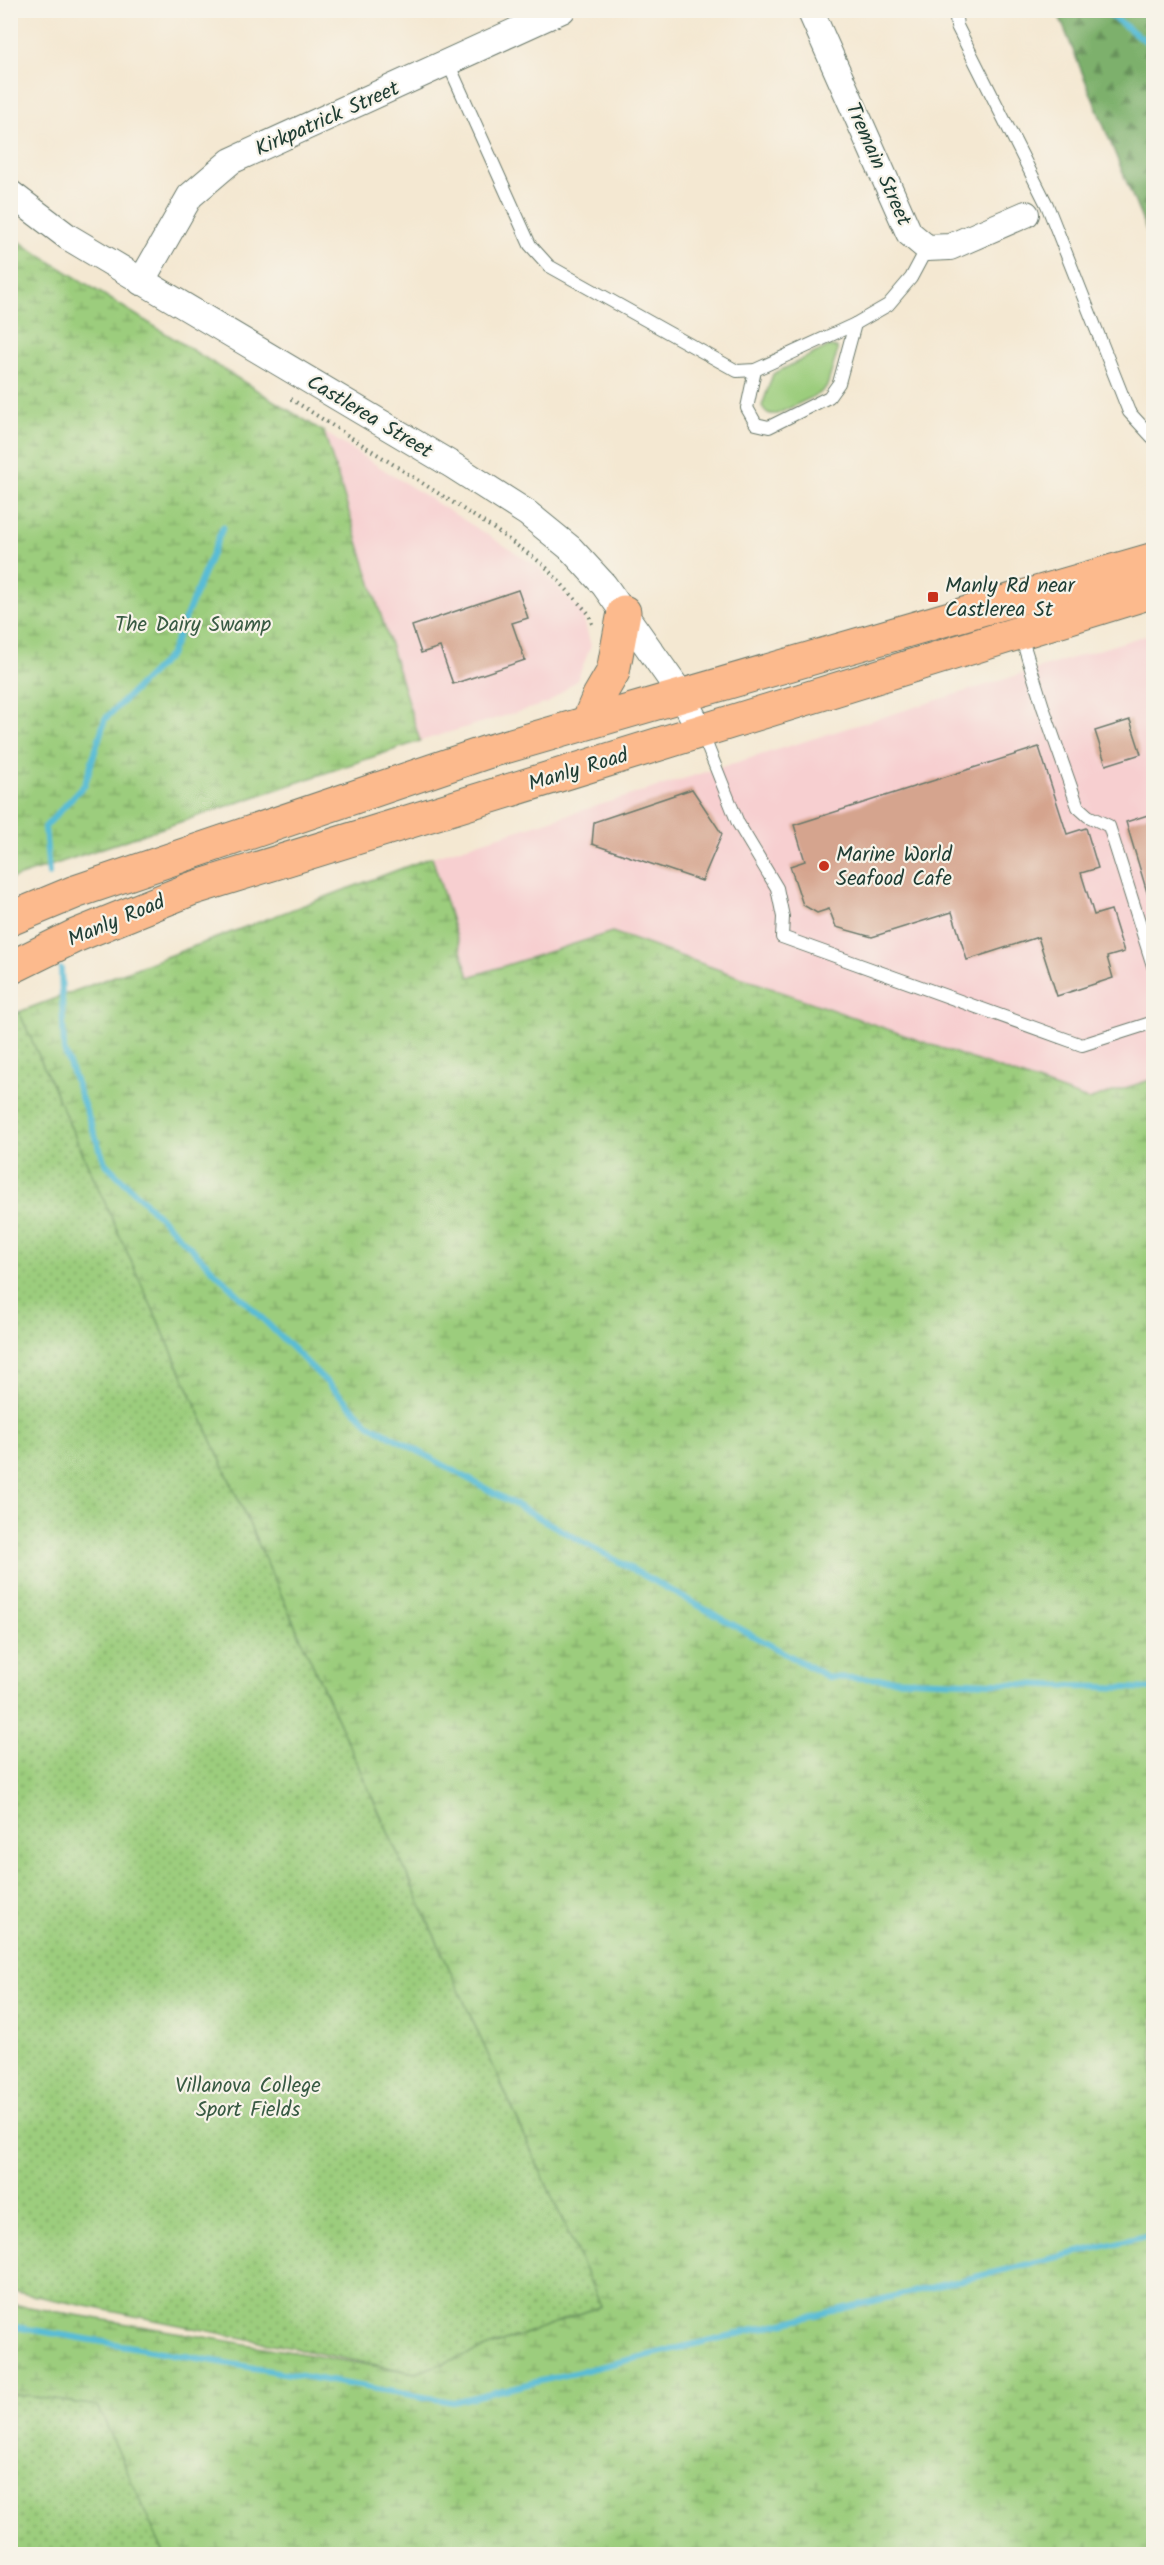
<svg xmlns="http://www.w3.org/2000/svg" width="1164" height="2565" font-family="Kalam,sans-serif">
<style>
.built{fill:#f7cfd0}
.grass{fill:#9ccd7d;stroke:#5e8558;stroke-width:1.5}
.forest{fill:url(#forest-firs);stroke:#4e7650;stroke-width:1.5}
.wetland{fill:url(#wetland-marsh);stroke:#5e8558;stroke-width:1.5}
.park{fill:url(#park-dots);stroke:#5e8558;stroke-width:1.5}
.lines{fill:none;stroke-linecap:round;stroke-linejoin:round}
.stream{stroke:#58bcd6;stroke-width:6}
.building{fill:#d5a48e}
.service-casing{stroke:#6a796b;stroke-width:14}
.minor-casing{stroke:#6a796b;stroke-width:28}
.primary-casing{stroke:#6a796b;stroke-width:35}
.path{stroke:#6a796b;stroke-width:4;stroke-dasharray:1.5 4.5;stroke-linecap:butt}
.service{stroke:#fff;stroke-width:12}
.minor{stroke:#fff;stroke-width:26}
.primary{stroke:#fcba8d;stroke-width:33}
.poi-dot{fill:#c8321e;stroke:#f7f3e8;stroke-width:2}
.labels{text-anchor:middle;stroke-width:4.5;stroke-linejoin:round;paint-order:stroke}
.street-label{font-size:21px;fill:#1f3d34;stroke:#f7f3e8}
.poi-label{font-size:21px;fill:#1f3d34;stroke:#f7f3e8;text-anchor:start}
.park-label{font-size:21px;fill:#385a43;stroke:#f7f3e8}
</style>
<defs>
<pattern id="forest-firs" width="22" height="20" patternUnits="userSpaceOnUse" patternTransform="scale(1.5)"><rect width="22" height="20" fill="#7db06c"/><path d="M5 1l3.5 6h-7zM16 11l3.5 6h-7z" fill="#66905a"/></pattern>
<pattern id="wetland-marsh" width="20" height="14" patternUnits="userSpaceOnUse" patternTransform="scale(1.5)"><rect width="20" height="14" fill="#9ccd7d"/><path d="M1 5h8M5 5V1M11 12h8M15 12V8" fill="none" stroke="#7fa867"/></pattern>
<pattern id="park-dots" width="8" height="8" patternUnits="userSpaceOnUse" patternTransform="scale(1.5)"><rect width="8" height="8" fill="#9ccd7d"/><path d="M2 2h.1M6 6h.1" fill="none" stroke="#7fa867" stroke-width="1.8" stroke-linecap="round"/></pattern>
</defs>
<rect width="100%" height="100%" fill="#f7f3e8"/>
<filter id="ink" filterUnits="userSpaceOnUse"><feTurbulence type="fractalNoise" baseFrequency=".0167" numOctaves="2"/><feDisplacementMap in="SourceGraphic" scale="12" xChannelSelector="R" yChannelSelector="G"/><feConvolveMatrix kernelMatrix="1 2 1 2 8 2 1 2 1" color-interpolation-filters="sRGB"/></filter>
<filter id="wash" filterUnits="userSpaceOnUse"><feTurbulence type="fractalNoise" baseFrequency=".008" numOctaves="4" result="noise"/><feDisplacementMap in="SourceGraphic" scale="24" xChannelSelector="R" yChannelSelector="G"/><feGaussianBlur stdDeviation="1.35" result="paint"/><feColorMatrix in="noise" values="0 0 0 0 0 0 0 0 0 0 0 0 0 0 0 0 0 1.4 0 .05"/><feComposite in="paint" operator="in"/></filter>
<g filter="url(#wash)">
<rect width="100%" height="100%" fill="#f4e8d2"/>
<g class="built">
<polygon points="324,432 537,566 582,612 591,646 577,680 548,703 420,741"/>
<polygon points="1153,633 1153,1079 1088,1100 612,932 469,978 432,857"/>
</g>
<path class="grass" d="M 829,346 L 837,348 L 837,353 L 827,386 L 819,394 L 777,414 C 769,415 766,413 762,406 L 773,374 Z"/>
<polygon class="forest" points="1054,11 1153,11 1153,247 1060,18"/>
<g class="wetland">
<polygon points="10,234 30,249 324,432 420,741 11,879"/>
<polygon points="432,857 469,977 612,932 1088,1100 1153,1079 1153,2554 164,2554 98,2407 11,2394 11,2304 416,2373 601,2306 19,1012"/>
</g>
<g class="park">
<polygon points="19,1012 601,2306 416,2373 11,2291 10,1016"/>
<polygon points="11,2394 98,2406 164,2554 11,2554"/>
</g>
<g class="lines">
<g class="stream">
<polyline points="1103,10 1154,47"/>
<polyline points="49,874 45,827 85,784 105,719 170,655 223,527"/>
<polyline points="61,969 64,1050 105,1163 369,1424 828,1677 1154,1689"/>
<polyline points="10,2326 453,2402 1154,2234"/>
</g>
</g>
<g id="blocks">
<g class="building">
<polygon points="518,590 528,618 512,623 525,660 453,684 440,647 421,653 412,626"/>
<polygon points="1130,720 1141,754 1106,765 1095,731"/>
<polygon points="1039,747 1067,834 1086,828 1098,868 1081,873 1094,915 1111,910 1124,952 1107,957 1113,978 1057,996 1038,937 967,960 952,912 872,937 836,927 829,909 817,913 803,905 790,866 805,861 794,825"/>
<polygon points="692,789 722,834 702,881 592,844 594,822"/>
<polygon points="1154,813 1154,898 1149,899 1126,822"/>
</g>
</g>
</g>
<g filter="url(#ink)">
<use href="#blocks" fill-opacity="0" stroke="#6a796b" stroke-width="1.5"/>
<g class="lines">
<defs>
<g id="service">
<polyline points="955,10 957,26 1047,205 1129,412 1152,437"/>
<polyline points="448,63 530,245 549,266 737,371 755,370 855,324 888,305 911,278 927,248"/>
<polyline points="755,370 747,408 756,424 769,427 829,397 839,383 855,324"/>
<polyline points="1020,633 1043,707 1078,807 1088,816 1109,826 1154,969"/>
<polyline points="702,733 738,823 777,888 783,917 782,937 1082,1045 1154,1022"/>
</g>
<g id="minor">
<polyline points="810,10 909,233 927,248 950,247 1026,214"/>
<polyline points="10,193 68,237 452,465 527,513 570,548 604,585 681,694 701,732"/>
<polyline points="141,282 190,196 231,161 562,10"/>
</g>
<g id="primary">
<polyline points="588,722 599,696 613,672 624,612"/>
<polyline points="10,919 75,892 487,752 1154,559"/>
<polyline points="10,968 75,936 191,889 1154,591"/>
</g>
</defs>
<use href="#service" class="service-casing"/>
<use href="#minor" class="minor-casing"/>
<use href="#primary" class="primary-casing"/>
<g class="path">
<polyline points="291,399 491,527 544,565 589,614 593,627"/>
<polyline points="1152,452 1154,469"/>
</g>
<use href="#service" class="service"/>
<use href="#minor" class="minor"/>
<use href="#primary" class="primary"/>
</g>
</g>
<g class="poi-dot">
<rect x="927" y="591" width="12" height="12" rx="3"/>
<circle cx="824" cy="866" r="6"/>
</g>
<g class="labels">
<g class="street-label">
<text transform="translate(327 118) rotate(-24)" y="7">Kirkpatrick Street</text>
<text transform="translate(879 164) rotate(66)" y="7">Tremain Street</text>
<text transform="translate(370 416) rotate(31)" y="7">Castlerea Street</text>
<text transform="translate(578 769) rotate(-17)" y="7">Manly Road</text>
<text transform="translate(116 920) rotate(-23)" y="7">Manly Road</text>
</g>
<g class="poi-label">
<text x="945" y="592">Manly Rd near<tspan x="945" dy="24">Castlerea St</tspan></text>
<text x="836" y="861">Marine World<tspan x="836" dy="24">Seafood Cafe</tspan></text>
</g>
<g class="park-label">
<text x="193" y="631">The Dairy Swamp</text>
<text x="248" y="2092">Villanova College<tspan x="248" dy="24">Sport Fields</tspan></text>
</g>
</g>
<rect width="1164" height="2565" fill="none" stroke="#f7f3e8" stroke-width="36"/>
</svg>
